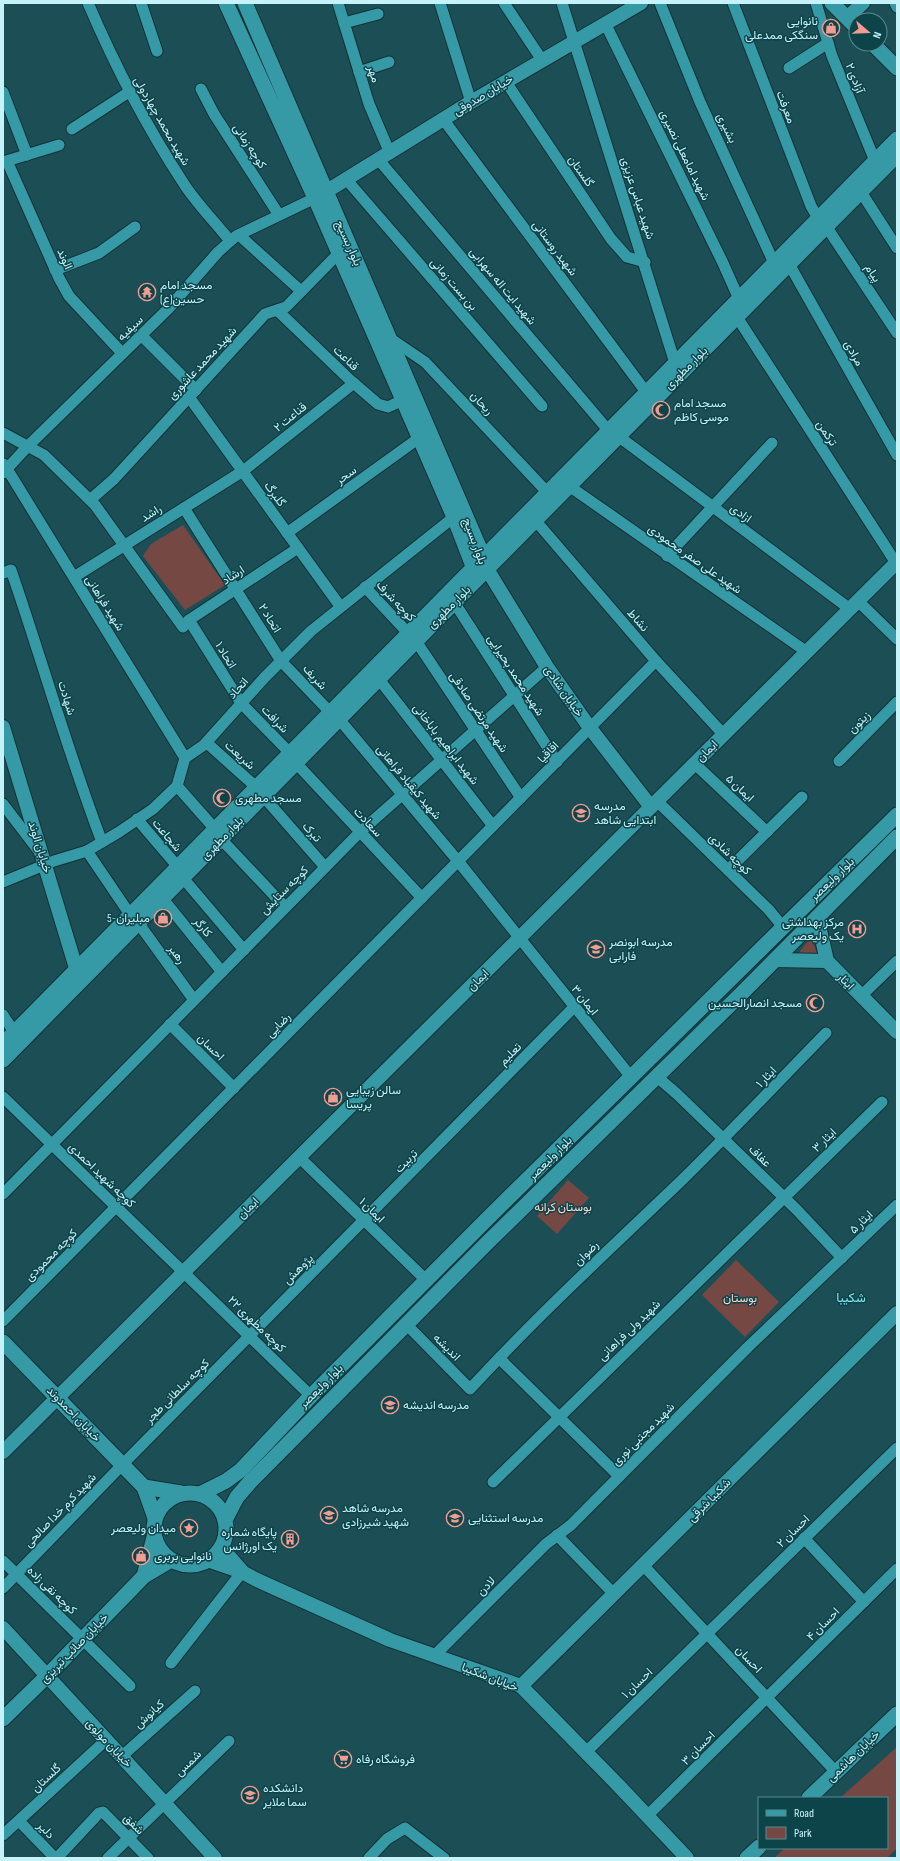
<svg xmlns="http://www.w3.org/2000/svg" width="900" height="1861" font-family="'Sofia Sans Condensed',Vazirmatn,sans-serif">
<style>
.green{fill:#754843}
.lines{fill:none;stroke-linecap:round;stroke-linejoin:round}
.minor-casing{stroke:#133236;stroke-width:13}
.tertiary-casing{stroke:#133236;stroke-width:16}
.secondary-casing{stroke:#133236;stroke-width:17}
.minor{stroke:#3599a6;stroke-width:11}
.tertiary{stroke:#3599a6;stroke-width:14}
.secondary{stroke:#3599a6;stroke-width:15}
.labels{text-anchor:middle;stroke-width:3;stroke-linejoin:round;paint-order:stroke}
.poi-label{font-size:12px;fill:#c6f2f9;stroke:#0d444a;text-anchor:start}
.street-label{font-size:12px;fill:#c6f2f9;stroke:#0d444a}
.park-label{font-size:12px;fill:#fed5cf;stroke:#0d444a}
.neighbourhood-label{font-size:13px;fill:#86e5f2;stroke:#0d444a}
</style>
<rect width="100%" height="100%" fill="#1b4f55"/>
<g class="green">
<polygon points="183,525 225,585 185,610 143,556 151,544"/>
<polygon points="811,937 817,953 798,954"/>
<polygon points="568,1180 589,1198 557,1234 537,1216"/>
<polygon points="736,1260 779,1302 745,1337 702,1295"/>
<polygon points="897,1747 897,1848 887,1858 774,1858 785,1848 887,1848 887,1798 840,1798"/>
</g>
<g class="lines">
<defs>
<g id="minor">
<path d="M 88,3 C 115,66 146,126 184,184 C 197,204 215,222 230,241"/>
<polyline points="141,3 157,51"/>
<polyline points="338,3 369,104 389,151"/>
<polyline points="440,3 471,102"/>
<polyline points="504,3 542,60"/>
<polyline points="562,3 675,363"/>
<polyline points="660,3 700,102 774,263"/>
<polyline points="733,3 811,206 818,218"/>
<polyline points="816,3 832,56 875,161"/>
<polyline points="895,3 897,7"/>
<polyline points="344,23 378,14"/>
<polyline points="605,23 722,261 739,299"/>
<polyline points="789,68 828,43"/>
<polyline points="359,72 389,62"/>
<polyline points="506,82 611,239 627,257 645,262"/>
<polyline points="201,89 214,114 279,215"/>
<polyline points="3,92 27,155"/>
<polyline points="443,119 646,392"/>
<polyline points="72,129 129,92"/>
<polyline points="378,159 608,430"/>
<polyline points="7,161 59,278 69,296 122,353"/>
<polyline points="3,162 59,145"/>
<polyline points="346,179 542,406"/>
<polyline points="861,192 897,248"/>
<polyline points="826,226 897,333"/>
<polyline points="239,235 301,291"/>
<polyline points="789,264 897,455"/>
<polyline points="55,270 99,253 135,227"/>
<polyline points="277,310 350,380 378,404 388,407 403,400"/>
<polyline points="737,317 896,563"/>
<polyline points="141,335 196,390"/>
<polyline points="391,339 425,362 547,492"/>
<polyline points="189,397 340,606"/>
<polyline points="3,433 44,455 95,505 183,627 189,620 298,548"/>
<polyline points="618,436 850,609"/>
<polyline points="4,464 185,758"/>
<polyline points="3,473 28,446 168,309 218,252 236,236 315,198"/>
<polyline points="569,486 807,652"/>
<polyline points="90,500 114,479 265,314 286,307 339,253"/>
<polyline points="184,508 281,661 330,712"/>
<polyline points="535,520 656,661 724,735"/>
<polyline points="287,533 419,438"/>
<polyline points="667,556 772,443"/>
<path d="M 3,573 L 11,570 C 42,660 68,753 102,842"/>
<polyline points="74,577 243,471 354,383"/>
<polyline points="365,587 408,633"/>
<polyline points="858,601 897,639"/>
<polyline points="454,602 557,762"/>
<polyline points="189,620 241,703 290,753"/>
<polyline points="416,641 521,798"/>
<polyline points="378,678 493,826"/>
<polyline points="339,719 458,861 631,1077"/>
<polyline points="207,743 256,787"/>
<polyline points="839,761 897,702"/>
<polyline points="296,763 422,898"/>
<polyline points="695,764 767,832"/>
<polyline points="177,786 215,829"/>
<polyline points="263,796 325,867"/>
<polyline points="657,801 769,910 783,927"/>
<polyline points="3,804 38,850"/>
<polyline points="137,819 178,867"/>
<polyline points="221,839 285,907"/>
<polyline points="87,851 131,916"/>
<polyline points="728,870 802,797"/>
<polyline points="183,878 244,950"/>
<polyline points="3,882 54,861 87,851 119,832 153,809 177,786 185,758 204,745 265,677 311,631 454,517"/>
<polyline points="163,899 222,972"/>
<polyline points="139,924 194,1000"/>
<polyline points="861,996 897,961"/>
<polyline points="3,1015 14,1032"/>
<polyline points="170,1024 234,1088"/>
<polyline points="656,1076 677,1094 797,1210 842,1258"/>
<polyline points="3,1097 311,1396"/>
<polyline points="299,1157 427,1281"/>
<polyline points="3,1194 360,832 547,667"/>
<polyline points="3,1321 656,661"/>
<path d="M 406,1324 L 470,1389 C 537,1316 610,1249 682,1180 C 731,1132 778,1082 826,1033"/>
<polyline points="499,1358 619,1476"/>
<polyline points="493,1482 882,1102"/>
<polyline points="557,1535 614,1594"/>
<polyline points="804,1538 864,1602"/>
<polyline points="3,1561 130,1686"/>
<polyline points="643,1565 836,1772"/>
<polyline points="3,1588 122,1465 574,1007"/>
<polyline points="434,1656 546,1544 571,1525 748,1347 897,1205"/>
<polyline points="171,1663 242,1572"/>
<polyline points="586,1752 897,1448"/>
<polyline points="121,1757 195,1691"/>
<polyline points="647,1816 897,1569"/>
<polyline points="19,1821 55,1858"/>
<polyline points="3,1835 106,1740"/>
<polyline points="57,1858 99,1813 103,1812 148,1858"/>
<polyline points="108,1858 229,1741"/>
<polyline points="369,1858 387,1839 405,1828 444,1858"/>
</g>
<g id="tertiary">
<polyline points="847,18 863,3"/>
<polyline points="327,191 471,102 641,3"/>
<polyline points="487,569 547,667 590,728 651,807"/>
<polyline points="3,727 76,968"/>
<polyline points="817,917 827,961 897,1032"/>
<polyline points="775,960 827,961"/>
<polyline points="3,1452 897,562"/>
<polyline points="221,1547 242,1571"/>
<polyline points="207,1560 242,1572 257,1580 390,1640 521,1686 619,1786 687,1858"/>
<polyline points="3,1628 215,1858"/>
<polyline points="521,1686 897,1313"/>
</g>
<g id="secondary">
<polyline points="226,3 315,198 454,517 473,566 487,569 483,556 245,3"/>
<polyline points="832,3 856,27"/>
<polyline points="873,44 897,68"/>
<polyline points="3,1044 897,139"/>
<polyline points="3,1060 487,569 897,155"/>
<polyline points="3,1342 144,1487 155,1518"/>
<polyline points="144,1487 181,1493"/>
<circle cx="190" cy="1529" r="36"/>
<polyline points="200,1494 226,1481 241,1470 311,1396 487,1219 897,815"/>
<polyline points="225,1520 237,1497 250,1482 488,1242 740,995 897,837"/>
<polyline points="144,1576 154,1537"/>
<polyline points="3,1719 47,1676 144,1576 171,1560"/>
<polyline points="809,1798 897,1714"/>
<polyline points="747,1858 759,1847"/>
</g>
</defs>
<use href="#minor" class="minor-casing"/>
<use href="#tertiary" class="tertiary-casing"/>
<use href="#secondary" class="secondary-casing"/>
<use href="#minor" class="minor"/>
<use href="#tertiary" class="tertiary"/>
<use href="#secondary" class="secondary"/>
</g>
<defs>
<symbol id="shop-ring" viewBox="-11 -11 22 22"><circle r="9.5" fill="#0d444a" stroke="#f59c92" stroke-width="1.5"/><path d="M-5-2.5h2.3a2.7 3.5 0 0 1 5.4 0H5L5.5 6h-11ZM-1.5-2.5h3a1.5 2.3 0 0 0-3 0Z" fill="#f59c92"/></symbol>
<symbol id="temple-ring" viewBox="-11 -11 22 22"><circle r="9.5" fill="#0d444a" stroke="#f59c92" stroke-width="1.5"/><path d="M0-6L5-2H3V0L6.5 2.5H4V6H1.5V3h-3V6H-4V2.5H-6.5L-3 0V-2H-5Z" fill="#f59c92"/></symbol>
<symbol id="mosque-ring" viewBox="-11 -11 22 22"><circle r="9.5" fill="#0d444a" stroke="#f59c92" stroke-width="1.5"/><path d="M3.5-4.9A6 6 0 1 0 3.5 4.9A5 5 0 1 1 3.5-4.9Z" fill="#f59c92"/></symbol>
<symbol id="school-ring" viewBox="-11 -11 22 22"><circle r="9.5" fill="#0d444a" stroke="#f59c92" stroke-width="1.5"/><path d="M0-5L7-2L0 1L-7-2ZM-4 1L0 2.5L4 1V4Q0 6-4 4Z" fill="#f59c92"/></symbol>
<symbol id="hospital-ring" viewBox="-11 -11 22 22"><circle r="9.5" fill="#0d444a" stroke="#f59c92" stroke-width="1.5"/><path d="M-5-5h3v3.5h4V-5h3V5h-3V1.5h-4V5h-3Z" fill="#f59c92"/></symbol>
<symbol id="sight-ring" viewBox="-11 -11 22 22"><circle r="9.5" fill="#0d444a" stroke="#f59c92" stroke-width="1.5"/><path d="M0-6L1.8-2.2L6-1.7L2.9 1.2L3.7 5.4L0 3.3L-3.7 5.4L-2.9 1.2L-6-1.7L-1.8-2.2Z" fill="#f59c92"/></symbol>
<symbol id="building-ring" viewBox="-11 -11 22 22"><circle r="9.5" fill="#0d444a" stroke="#f59c92" stroke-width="1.5"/><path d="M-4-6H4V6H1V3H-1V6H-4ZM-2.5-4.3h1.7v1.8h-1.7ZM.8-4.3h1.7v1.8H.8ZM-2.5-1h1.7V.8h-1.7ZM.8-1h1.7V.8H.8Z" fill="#f59c92"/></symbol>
<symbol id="supermarket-ring" viewBox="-11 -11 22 22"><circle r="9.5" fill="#0d444a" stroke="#f59c92" stroke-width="1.5"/><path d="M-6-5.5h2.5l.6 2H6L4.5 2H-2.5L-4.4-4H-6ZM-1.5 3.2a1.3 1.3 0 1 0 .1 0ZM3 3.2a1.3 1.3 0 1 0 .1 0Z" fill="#f59c92"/></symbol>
<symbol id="university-ring" viewBox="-11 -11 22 22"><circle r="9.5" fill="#0d444a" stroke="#f59c92" stroke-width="1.5"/><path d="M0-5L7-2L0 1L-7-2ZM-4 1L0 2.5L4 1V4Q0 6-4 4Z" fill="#f59c92"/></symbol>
</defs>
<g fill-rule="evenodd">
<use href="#shop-ring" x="821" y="18" width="20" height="20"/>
<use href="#temple-ring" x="137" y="282" width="20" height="20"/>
<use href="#mosque-ring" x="651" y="400" width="20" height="20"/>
<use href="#mosque-ring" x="212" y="788" width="20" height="20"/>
<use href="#school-ring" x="571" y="803" width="20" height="20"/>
<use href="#shop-ring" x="153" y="908" width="20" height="20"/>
<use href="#hospital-ring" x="847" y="919" width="20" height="20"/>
<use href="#school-ring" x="586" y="939" width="20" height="20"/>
<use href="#mosque-ring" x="805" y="993" width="20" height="20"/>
<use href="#shop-ring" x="323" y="1087" width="20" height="20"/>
<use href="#school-ring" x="380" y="1395" width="20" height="20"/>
<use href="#school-ring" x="319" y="1505" width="20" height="20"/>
<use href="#school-ring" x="445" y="1508" width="20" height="20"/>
<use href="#sight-ring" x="179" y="1518" width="20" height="20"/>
<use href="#building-ring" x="280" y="1529" width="20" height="20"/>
<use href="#shop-ring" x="131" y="1546" width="20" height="20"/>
<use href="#supermarket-ring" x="333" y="1749" width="20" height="20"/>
<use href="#university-ring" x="240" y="1785" width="20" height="20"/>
</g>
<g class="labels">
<g class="poi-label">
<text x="818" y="25" text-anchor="end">نانوایی<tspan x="818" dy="14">سنگکی ممدعلی</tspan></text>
<text x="160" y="289">مسجد امام<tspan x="160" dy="14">حسین(ع)</tspan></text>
<text x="674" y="407">مسجد امام<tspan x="674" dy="14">موسی کاظم</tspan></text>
<text x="235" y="802">مسجد مطهری</text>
<text x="594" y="810">مدرسه<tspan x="594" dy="14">ابتدایی شاهد</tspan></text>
<text x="150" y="922" text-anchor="end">مبلیران-5</text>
<text x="844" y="926" text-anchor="end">مرکز بهداشتی<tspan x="844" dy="14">یک ولیعصر</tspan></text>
<text x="609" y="946">مدرسه ابونصر<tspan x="609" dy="14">فارابی</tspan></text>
<text x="802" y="1007" text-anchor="end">مسجد انصارالحسین</text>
<text x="346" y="1094">سالن زیبایی<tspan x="346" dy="14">پریسا</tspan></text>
<text x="403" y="1409">مدرسه اندیشه</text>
<text x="342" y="1512">مدرسه شاهد<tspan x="342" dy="14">شهید شیرزادی</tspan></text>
<text x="468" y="1522">مدرسه استثنایی</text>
<text x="176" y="1532" text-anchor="end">میدان ولیعصر</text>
<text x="277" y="1536" text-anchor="end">پایگاه شماره<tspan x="277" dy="14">یک اورژانس</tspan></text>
<text x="154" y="1560">نانوایی بربری</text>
<text x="356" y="1763">فروشگاه رفاه</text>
<text x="263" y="1792">دانشکده<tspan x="263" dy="14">سما ملایر</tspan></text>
</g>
<g class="street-label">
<text transform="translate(374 74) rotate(73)" y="4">مهر</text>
<text transform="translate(855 78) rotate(68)" y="4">آزادی ۲</text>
<text transform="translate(483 95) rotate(-31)" y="4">خیابان صدوقی</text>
<text transform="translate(786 107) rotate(69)" y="4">معرفت</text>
<text transform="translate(162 121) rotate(60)" y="4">شهید محمد چهاردولی</text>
<text transform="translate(727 128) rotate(64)" y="4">بشیری</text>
<text transform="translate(250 146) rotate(57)" y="4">کوچه زمانی</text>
<text transform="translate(685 155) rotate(64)" y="4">شهید امامعلی نصیری</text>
<text transform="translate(581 171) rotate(55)" y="4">گلستان</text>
<text transform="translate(638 198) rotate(72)" y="4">شهید عباس عزیزی</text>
<text transform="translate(349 243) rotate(66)" y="4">بلوار بسیج</text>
<text transform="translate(555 248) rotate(53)" y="4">شهید روستانی</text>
<text transform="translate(65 259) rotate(66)" y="4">الوند</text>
<text transform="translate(873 273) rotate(57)" y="4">پیام</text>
<text transform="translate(454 284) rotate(49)" y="4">بن بست زمانی</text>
<text transform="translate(503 286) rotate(50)" y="4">شهید ایت اله سهرابی</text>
<text transform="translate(130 328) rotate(-44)" y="4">سیفیه</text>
<text transform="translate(854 353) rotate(61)" y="4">مرادی</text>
<text transform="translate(346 358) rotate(44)" y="4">قناعت</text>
<text transform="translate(202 363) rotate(-47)" y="4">شهید محمد عاشوری</text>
<text transform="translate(686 368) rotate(-45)" y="4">بلوار مطهری</text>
<text transform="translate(482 403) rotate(47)" y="4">ریحان</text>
<text transform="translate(290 417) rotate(-39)" y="4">قناعت ۲</text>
<text transform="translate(827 433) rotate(57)" y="4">ترکمن</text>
<text transform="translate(346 475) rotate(-36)" y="4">سحر</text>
<text transform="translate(275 494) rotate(54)" y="4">گلبرگ</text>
<text transform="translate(151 513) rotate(-32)" y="4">راشد</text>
<text transform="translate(741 513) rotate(36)" y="4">ازادی</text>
<text transform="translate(475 541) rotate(70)" y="4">بلوار بسیج</text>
<text transform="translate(695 559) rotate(35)" y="4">شهید علی صفر محمودی</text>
<text transform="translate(233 575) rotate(-33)" y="4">ارشاد</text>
<text transform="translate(396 601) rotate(47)" y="4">کوچه شرف</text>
<text transform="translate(105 603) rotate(58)" y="4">شهید فراهانی</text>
<text transform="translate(449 607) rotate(-45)" y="4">بلوار مطهری</text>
<text transform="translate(270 618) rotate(58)" y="4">اتحاد ۲</text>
<text transform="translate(638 620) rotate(49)" y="4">نشاط</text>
<text transform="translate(226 655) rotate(58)" y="4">اتحاد ۱</text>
<text transform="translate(516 675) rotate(57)" y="4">شهید محمد بحیرایی</text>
<text transform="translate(315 677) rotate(47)" y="4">شریف</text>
<text transform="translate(238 688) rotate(-48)" y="4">اتحاد</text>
<text transform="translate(564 691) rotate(55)" y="4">خیابان شادی</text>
<text transform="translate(67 698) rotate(73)" y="4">شهادت</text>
<text transform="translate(479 712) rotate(56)" y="4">شهید مرتضی صادقی</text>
<text transform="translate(275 719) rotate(46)" y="4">شرافت</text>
<text transform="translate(859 722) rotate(-45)" y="4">زیتون</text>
<text transform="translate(446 744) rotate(52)" y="4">شهید ابراهیم باباخانی</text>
<text transform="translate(707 751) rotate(-45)" y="4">ایمان</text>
<text transform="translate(548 752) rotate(-45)" y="4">اقاقیا</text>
<text transform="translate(240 755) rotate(42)" y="4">شریعت</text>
<text transform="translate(409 782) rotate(50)" y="4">شهید کیقباد فراهانی</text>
<text transform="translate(740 788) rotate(43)" y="4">ایمان ۵</text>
<text transform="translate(368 822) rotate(47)" y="4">سعادت</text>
<text transform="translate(312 832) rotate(48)" y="4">تبرک</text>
<text transform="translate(167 835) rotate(50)" y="4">شجاعت</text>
<text transform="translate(222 838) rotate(-46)" y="4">بلوار مطهری</text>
<text transform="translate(40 847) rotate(73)" y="4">خیابان الوند</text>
<text transform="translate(730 854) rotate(44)" y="4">کوچه شادی</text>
<text transform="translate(832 879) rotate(-44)" y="4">بلوار ولیعصر</text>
<text transform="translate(284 890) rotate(-45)" y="4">کوچه ستایش</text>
<text transform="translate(203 927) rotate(51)" y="4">کارگر</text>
<text transform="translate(177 954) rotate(54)" y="4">رهبر</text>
<text transform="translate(478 980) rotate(-45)" y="4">ایمان</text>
<text transform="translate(846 981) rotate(46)" y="4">ایثار</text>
<text transform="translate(585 1000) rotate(51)" y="4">ایمان ۳</text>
<text transform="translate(278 1025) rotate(-45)" y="4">رضایی</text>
<text transform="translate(211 1047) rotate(45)" y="4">احسان</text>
<text transform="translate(510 1054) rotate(-46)" y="4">تعلیم</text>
<text transform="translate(766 1077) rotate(-46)" y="4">ایثار ۱</text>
<text transform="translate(824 1140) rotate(-44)" y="4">ایثار ۳</text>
<text transform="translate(760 1156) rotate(44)" y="4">عفاف</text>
<text transform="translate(550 1158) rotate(-45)" y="4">بلوار ولیعصر</text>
<text transform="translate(406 1161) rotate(-46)" y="4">تربیت</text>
<text transform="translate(102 1175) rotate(44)" y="4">کوچه شهید احمدی</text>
<text transform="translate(248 1208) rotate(-45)" y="4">ایمان</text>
<text transform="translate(372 1210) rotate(44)" y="4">ایمان ۱</text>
<text transform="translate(861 1222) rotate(-44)" y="4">ایثار ۵</text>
<text transform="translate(586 1253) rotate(-45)" y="4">رضوان</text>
<text transform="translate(51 1255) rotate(-45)" y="4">کوچه محمودی</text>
<text transform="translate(298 1269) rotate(-45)" y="4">پژوهش</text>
<text transform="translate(257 1324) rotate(44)" y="4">کوچه مطهری ۲۲</text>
<text transform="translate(629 1330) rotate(-44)" y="4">شهید ولی فراهانی</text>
<text transform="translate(447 1347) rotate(45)" y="4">اندیشه</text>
<text transform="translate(321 1386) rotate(-45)" y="4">بلوار ولیعصر</text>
<text transform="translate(177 1391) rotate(-45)" y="4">کوچه سلطانی طجر</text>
<text transform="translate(74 1414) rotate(46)" y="4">خیابان احمدوند</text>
<text transform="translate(643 1434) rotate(-45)" y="4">شهید مجتبی نوری</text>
<text transform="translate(709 1500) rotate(-45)" y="4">شکیبا شرقی</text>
<text transform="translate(60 1510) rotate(-46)" y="4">شهید کرم خدا صالحی</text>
<text transform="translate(793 1531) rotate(-44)" y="4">احسان ۲</text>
<text transform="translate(486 1586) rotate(-45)" y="4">لادن</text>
<text transform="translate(52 1590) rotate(44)" y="4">کوچه نقی زاده</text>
<text transform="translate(823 1624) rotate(-45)" y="4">احسان ۴</text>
<text transform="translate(74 1648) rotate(-46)" y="4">خیابان صائب تبریزی</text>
<text transform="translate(749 1659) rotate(47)" y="4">احسان</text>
<text transform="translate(490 1677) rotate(21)" y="4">خیابان شکیبا</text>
<text transform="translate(637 1683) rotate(-44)" y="4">احسان ۱</text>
<text transform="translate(149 1714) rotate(-42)" y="4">کیانوش</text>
<text transform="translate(109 1743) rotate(47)" y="4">خیابان مولوی</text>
<text transform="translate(698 1748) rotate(-45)" y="4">احسان ۳</text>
<text transform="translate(853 1756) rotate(-44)" y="4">خیابان هاشمی</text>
<text transform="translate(188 1763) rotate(-44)" y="4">شمس</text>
<text transform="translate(46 1778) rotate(-43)" y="4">گلستان</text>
<text transform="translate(134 1824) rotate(45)" y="4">شفق</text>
<text transform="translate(46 1830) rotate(46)" y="4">دلیر</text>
</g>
<g class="park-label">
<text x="563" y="1211">بوستان کرانه</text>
<text x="740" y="1302">بوستان</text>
</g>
<g class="neighbourhood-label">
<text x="851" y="1302">شکیبا</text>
</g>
</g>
<rect width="900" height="1861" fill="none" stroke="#c6f2f9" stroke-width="8"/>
<rect x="758" y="1797" width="130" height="52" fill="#0d444a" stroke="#578a90"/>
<rect x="766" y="1810" width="20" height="6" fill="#3599a6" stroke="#578a90"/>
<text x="794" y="1817" font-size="12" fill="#c6f2f9">Road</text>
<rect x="766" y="1827" width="20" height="12" fill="#754843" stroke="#578a90"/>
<text x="794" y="1837" font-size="12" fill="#c6f2f9">Park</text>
<g transform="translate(868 32) rotate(109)"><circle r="19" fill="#0d444a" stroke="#578a90"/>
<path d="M0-3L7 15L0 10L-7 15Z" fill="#f59c92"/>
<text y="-6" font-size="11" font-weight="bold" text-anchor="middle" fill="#c6f2f9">N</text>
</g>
</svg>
